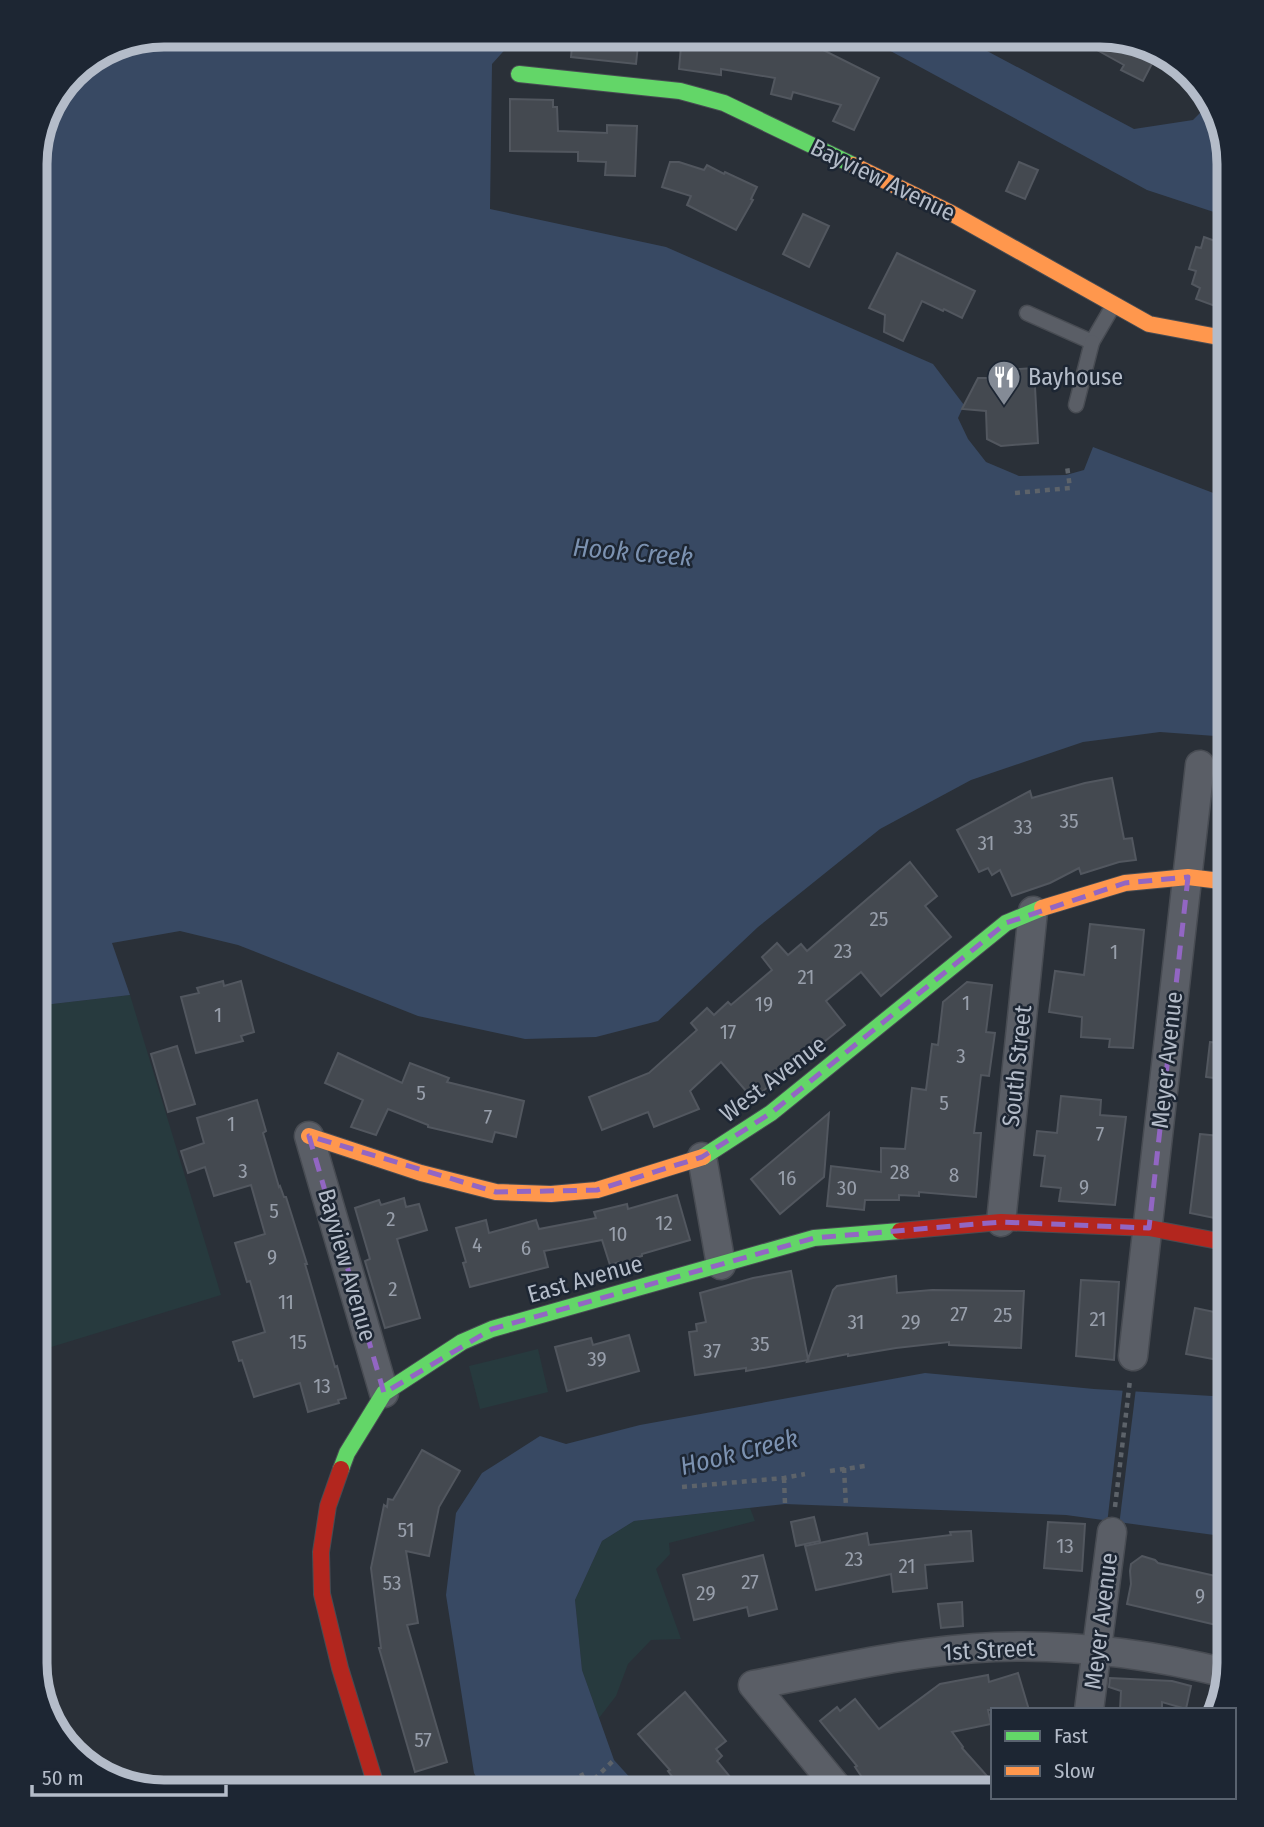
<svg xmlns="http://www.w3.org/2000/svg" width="1264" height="1827" font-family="'Fira Sans Condensed',sans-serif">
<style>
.green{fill:#273a3e}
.water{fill:#384963}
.pier{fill:#2a3038}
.building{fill:#444950;stroke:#52575f;stroke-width:2}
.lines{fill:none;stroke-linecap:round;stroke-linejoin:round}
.lane-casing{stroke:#484c53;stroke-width:17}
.street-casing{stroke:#484c53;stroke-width:31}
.fast-casing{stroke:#484c53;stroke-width:18}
.slow-casing{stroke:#484c53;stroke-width:18}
.jam-casing{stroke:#484c53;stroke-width:18}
.path{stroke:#5d636a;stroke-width:4.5;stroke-dasharray:5 5;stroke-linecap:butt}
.lane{stroke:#5a5e66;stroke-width:14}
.street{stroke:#5a5e66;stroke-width:28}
.fast{stroke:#63d668;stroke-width:16}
.slow{stroke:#ff974d;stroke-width:16}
.jam{stroke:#b3261e;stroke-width:16}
.marked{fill:none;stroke:#9266c3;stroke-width:5;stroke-dasharray:14 9;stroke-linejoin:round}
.labels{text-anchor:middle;stroke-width:5;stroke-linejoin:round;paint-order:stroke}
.number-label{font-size:21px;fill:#989fab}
.street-label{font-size:24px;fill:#b4bcc9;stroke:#1d2633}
.poi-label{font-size:24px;fill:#b4bcc9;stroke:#1d2633;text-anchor:start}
.water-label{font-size:26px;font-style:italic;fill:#7c92b1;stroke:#1d2633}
.rim{fill:none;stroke:#b4bcc9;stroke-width:9}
</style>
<rect width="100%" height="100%" fill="#2a3038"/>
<g class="green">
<polygon points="130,995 221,1295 35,1352 35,1006"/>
<polygon points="538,1349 548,1392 480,1409 469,1366"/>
<polygon points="750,1508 755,1521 669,1543 670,1554 656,1569 681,1639 651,1640 628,1664 616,1696 599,1718 582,1670 575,1600 602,1541 634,1521"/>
</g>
<g class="water">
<polygon points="164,35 518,35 492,64 490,209 666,247 933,364 964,405 958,418 968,439 986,462 1019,476 1066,475 1084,470 1093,447 1229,499 1229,737 1160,732 1083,742 971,780 880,829 758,927 658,1021 596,1037 525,1039 418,1016 238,945 180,931 112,943 130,995 35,1006 35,155 48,107 79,67"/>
<polygon points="861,35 957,35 1134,129 1193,120 1212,101 1229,164 1229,217 1147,190"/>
<polygon points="925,1373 1094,1389 1229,1397 1229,1537 1066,1515 785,1504 634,1521 602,1541 575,1600 582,1670 614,1760 643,1792 484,1792 474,1773 446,1595 456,1513 482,1473 540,1436 566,1444 640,1425"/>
</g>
<polygon class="pier" points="1123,1387 1136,1388 1119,1526 1107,1524"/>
<g class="building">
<polygon points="573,35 639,35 636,64 571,57"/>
<polygon points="682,35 815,35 813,45 879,78 854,130 833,121 841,105 793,92 791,99 771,94 775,78 721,69 721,75 679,69"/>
<polygon points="1070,35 1108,35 1158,52 1143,81 1121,70 1124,65"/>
<polygon points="510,99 553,100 553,107 557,107 558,131 607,133 607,125 637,126 635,176 605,175 606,162 578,161 578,152 510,151"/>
<polygon points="670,162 679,162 704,170 707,165 724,174 725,172 757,187 751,199 753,200 736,230 687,205 691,196 662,187"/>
<polygon points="1019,162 1038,170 1025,199 1006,191"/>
<polygon points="803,214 829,226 809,267 783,254"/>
<polygon points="1204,237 1229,246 1229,311 1196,299 1200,288 1192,284 1196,271 1189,269 1196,247 1201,248"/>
<polygon points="897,253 975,291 962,318 944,309 943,311 922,301 903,341 884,332 885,315 869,308"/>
<polygon points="1034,368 1038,443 1001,446 987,439 986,411 962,409 978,378 990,378 990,371"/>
<polygon points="1112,778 1124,839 1132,838 1136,860 1119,862 1081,874 1079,868 1050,883 1012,896 1000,870 992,875 988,868 979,872 957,830 1030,791 1032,798 1085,783"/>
<polygon points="910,862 937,896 925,906 951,937 881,996 861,972 826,1001 845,1025 753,1099 721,1062 690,1091 699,1109 654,1127 648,1112 602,1130 589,1097 649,1073 697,1030 691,1023 707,1008 714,1015 728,1002 731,1005 772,970 762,957 777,943 788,955 801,944 807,951"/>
<polygon points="1090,924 1144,930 1133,1048 1109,1047 1110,1039 1081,1037 1082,1017 1049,1012 1055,971 1084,975"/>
<polygon points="223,981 224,986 241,981 254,1032 241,1036 243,1041 196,1053 181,997 199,993 197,988"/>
<polygon points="967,982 992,985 986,1032 995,1033 989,1076 981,1075 974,1133 981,1133 976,1197 919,1192 919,1196 899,1195 899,1200 865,1200 864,1210 827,1206 831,1166 881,1172 881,1148 905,1149 912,1088 926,1090 932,1044 938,1045 943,1002"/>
<polygon points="1210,1042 1229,1044 1229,1080 1206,1077"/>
<polygon points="177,1046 195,1104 168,1112 151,1054"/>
<polygon points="338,1053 402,1083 410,1063 449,1078 447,1082 524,1101 516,1137 495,1132 492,1142 428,1127 428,1125 388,1109 376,1135 351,1127 363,1100 325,1083"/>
<polygon points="1061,1096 1101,1100 1100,1115 1126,1117 1115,1205 1059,1201 1061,1188 1041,1186 1045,1156 1034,1155 1037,1131 1057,1133"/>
<polygon points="257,1100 266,1131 263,1133 279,1187 280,1186 284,1197 286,1197 307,1264 305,1264 335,1367 337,1366 346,1398 338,1400 339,1403 308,1412 300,1383 254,1397 242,1360 239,1361 233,1342 265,1332 250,1281 247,1282 235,1243 265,1234 251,1185 214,1196 205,1167 188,1173 181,1151 204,1143 197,1118"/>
<polygon points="829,1113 824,1177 780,1214 751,1179"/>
<polygon points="1200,1134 1229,1137 1229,1221 1190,1213"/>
<polygon points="677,1195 690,1240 642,1254 642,1256 635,1258 637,1265 624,1269 619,1262 610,1265 602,1240 544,1251 548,1267 470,1287 463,1263 466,1262 456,1228 486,1220 489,1233 536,1220 539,1229 596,1218 594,1212 627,1204 628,1209"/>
<polygon points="404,1198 406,1207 419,1204 427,1230 397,1239 420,1318 385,1328 365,1261 370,1259 355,1208 379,1200 381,1205"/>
<polygon points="791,1271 808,1359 833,1290 837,1286 896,1276 897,1293 932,1290 1024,1291 1021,1348 949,1345 949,1342 896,1348 848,1356 848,1354 807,1362 808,1360 746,1371 746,1368 695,1375 689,1332 697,1331 696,1324 706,1322 700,1293 753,1278"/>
<polygon points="1081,1280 1119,1282 1114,1360 1076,1356"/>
<polygon points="1195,1308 1229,1315 1229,1362 1186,1354"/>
<polygon points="629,1335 639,1371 567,1391 555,1347 591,1338 593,1345"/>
<polygon points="422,1450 460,1471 439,1507 429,1556 406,1551 418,1623 407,1625 447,1762 415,1772 379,1648 381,1648 371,1568 384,1505 387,1507 388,1499 393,1500"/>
<polygon points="814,1517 820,1541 796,1546 791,1522"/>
<polygon points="1048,1522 1085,1524 1082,1571 1044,1568"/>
<polygon points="971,1531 973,1561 925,1565 927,1588 893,1592 891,1574 816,1590 805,1546 867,1533 869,1545 951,1535 950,1532"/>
<polygon points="763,1555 777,1609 749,1616 747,1607 694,1620 683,1575"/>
<polygon points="1142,1556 1155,1560 1158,1563 1229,1579 1229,1628 1127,1604 1131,1584 1130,1571 1131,1564"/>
<polygon points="962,1602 963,1626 941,1628 938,1604"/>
<polygon points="1018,1673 1029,1710 988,1710 991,1724 952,1732 963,1747 962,1748 987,1776 972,1790 963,1780 948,1792 872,1792 855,1767 857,1766 820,1721 837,1707 840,1711 855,1699 879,1729 940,1684 988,1675 989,1682"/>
<polygon points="1110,1678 1172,1681 1191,1686 1186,1709 1162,1702 1162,1710 1120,1710 1121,1691 1109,1687"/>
<polygon points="685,1692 726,1741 716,1749 722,1756 717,1761 735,1783 725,1792 684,1792 668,1771 670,1770 638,1734"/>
</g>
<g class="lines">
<defs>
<g id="lane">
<polyline points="1027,313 1092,342 1113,306"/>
<polyline points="1076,405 1092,342"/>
</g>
<g id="street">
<polyline points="309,1136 384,1393"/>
<polyline points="702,1157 721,1265"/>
<polyline points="1001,1222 1033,911"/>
<polyline points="1133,1356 1200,765"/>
<polyline points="1089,1710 1112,1532"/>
<path d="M 841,1792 L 753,1685 C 833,1670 913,1650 995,1647 C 1073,1644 1150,1654 1226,1673"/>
</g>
<g id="fast">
<polyline points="519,74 680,91 724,103 853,165"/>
<polyline points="703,1157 771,1113 1006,923 1042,908"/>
<polyline points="341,1469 347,1453 384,1393 462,1342 492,1329 814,1238 900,1231"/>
</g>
<g id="slow">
<polyline points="853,165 951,213 1149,324 1229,339"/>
<polyline points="1042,908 1125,883 1188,877 1229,882"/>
<polyline points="309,1136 421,1173 496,1192 551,1194 597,1190 703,1157"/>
</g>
<g id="jam">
<polyline points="900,1231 1001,1222 1149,1228 1229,1243"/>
<polyline points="341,1469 328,1506 321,1552 322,1594 340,1668 378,1792"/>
</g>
</defs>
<use href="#lane" class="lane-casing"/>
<use href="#street" class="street-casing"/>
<use href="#fast" class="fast-casing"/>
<use href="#slow" class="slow-casing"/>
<use href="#jam" class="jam-casing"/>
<g class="path">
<polyline points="1015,493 1070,488 1067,466"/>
<polyline points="844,1468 846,1507"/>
<polyline points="830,1471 865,1466"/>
<polyline points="784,1478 785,1504"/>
<polyline points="682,1487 784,1478 805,1474"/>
<polyline points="1115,1507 1130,1380"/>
<polyline points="581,1773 587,1786 595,1792"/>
<polyline points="587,1786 614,1760"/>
</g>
<use href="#lane" class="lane"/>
<use href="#street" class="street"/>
<use href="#fast" class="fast"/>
<use href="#slow" class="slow"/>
<use href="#jam" class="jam"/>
</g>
<path class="marked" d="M 1188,877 L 1149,1228 L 1001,1222 L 814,1238 L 492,1329 L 384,1393 L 309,1136 L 496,1192 L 597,1190 L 702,1157 L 771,1113 L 1006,923 L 1125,883 Z"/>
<defs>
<symbol id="restaurant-pin" viewBox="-11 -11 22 30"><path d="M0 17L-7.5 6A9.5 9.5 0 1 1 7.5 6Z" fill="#848b96" stroke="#1d2633"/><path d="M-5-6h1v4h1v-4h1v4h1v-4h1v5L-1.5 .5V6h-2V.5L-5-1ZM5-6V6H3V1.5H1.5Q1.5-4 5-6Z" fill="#fff"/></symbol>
</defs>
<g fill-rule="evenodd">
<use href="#restaurant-pin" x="985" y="358" width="38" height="52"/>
</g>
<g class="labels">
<g class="number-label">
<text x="1069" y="828">35</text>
<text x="1023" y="834">33</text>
<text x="986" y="850">31</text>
<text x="879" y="926">25</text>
<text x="843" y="958">23</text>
<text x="1114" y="959">1</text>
<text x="806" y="984">21</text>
<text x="966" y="1010">1</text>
<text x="764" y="1011">19</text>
<text x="218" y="1022">1</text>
<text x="728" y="1039">17</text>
<text x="961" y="1063">3</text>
<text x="421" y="1100">5</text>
<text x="944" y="1110">5</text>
<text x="488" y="1124">7</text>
<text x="231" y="1131">1</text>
<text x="1100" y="1141">7</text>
<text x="243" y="1178">3</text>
<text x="900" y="1179">28</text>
<text x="954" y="1182">8</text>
<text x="787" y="1185">16</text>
<text x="1084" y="1194">9</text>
<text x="847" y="1195">30</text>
<text x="274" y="1218">5</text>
<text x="391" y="1226">2</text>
<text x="664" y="1230">12</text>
<text x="618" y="1241">10</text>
<text x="477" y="1252">4</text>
<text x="526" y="1255">6</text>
<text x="272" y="1264">9</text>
<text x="393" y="1296">2</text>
<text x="286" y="1309">11</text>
<text x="959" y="1321">27</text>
<text x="1003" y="1322">25</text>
<text x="1098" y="1326">21</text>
<text x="856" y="1329">31</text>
<text x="911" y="1329">29</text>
<text x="298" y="1349">15</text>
<text x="760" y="1351">35</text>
<text x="712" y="1358">37</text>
<text x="597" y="1366">39</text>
<text x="322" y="1393">13</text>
<text x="406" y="1537">51</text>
<text x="1065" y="1553">13</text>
<text x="854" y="1566">23</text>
<text x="907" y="1573">21</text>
<text x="750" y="1589">27</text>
<text x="392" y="1590">53</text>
<text x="706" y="1600">29</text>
<text x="1200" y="1603">9</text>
<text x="423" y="1747">57</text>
</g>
<g class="street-label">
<text transform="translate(883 180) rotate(26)" y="8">Bayview Avenue</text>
<text transform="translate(1167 1060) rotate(-84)" y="8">Meyer Avenue</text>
<text transform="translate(1017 1066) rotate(-84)" y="8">South Street</text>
<text transform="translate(773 1079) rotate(-37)" y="8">West Avenue</text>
<text transform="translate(347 1265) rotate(74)" y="8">Bayview Avenue</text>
<text transform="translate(585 1279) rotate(-16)" y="8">East Avenue</text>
<text transform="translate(1101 1621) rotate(-83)" y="8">Meyer Avenue</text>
<text transform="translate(989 1650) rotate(-3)" y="8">1st Street</text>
</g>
<g class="poi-label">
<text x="1028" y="385">Bayhouse</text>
</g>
<g class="water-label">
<text transform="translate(633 552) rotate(5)" y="9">Hook Creek</text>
<text transform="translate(739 1452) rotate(-14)" y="9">Hook Creek</text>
</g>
</g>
<path d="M0 0H1264V1827H0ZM164 47H1100A117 117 0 0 1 1217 164V1663A117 117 0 0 1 1100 1780H164A117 117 0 0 1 47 1663V164A117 117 0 0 1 164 47Z" fill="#1d2633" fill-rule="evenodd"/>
<path class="rim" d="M164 47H1100A117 117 0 0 1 1217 164V1663A117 117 0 0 1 1100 1780H164A117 117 0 0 1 47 1663V164A117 117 0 0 1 164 47Z"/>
<rect x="991" y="1708" width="245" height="91" fill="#1d2633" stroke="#59626f" stroke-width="2"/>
<rect x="1005" y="1731" width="35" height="10" fill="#63d668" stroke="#59626f" stroke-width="2"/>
<text x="1054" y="1743" font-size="21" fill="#b4bcc9">Fast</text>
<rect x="1005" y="1766" width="35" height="10" fill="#ff974d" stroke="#59626f" stroke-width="2"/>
<text x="1054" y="1778" font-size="21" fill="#b4bcc9">Slow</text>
<path d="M32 1785v10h194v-10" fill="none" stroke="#b4bcc9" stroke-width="3.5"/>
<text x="42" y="1785" font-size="21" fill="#b4bcc9" stroke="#1d2633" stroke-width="5" paint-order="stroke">50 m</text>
</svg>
